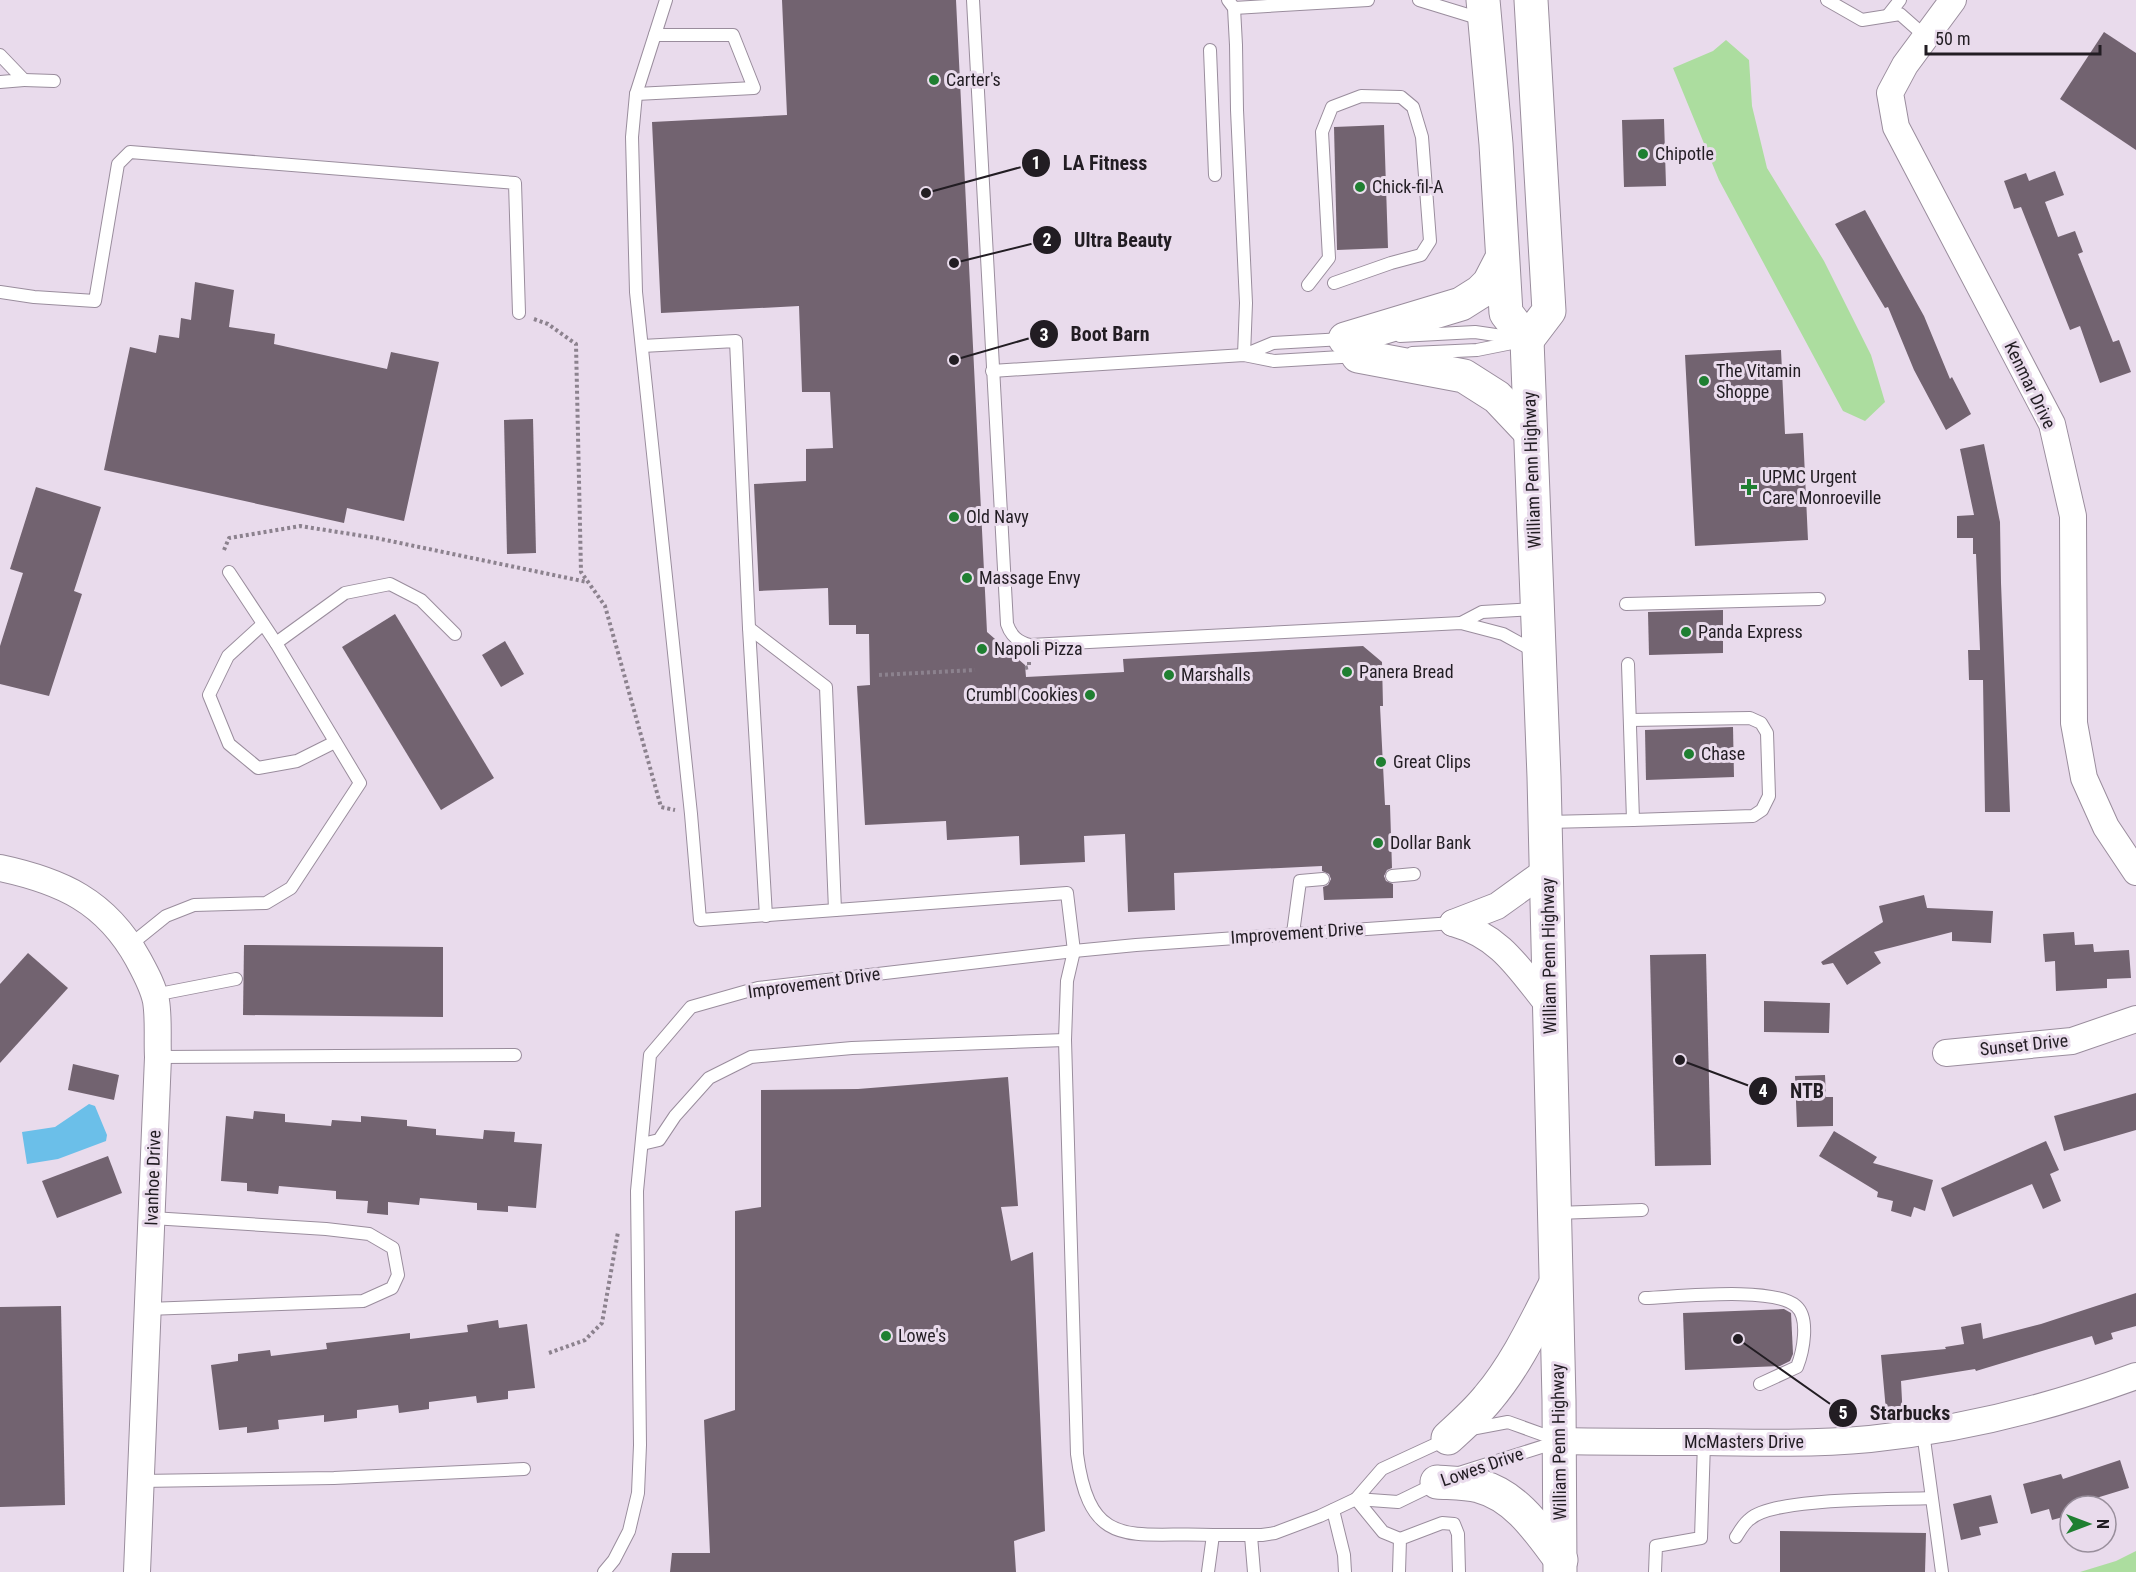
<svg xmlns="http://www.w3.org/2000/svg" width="2136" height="1572" font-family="'Roboto Condensed',sans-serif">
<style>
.green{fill:#acdd9f}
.water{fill:#6bbfe9}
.building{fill:#726370}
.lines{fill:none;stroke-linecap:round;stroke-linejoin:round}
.lane-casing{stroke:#9a8d9d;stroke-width:14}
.street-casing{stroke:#9a8d9d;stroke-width:28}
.highway-casing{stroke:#9a8d9d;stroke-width:35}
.path{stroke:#8c828e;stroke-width:4;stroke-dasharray:3 3;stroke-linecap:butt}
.lane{stroke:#fff;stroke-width:12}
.street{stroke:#fff;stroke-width:26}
.highway{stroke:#fff;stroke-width:33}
.poi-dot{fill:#1f7f31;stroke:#e9dbec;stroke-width:2}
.labels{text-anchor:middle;stroke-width:6;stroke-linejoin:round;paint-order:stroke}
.poi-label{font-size:18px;fill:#221d23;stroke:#e9dbec;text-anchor:start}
.street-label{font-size:18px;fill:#221d23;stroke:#e9dbec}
.leader{fill:none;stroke:#221d23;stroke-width:2}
.callout-dot{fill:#221d23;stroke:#e9dbec;stroke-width:2}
.mark-label{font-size:18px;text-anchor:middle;font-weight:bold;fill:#fff}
.callout-label{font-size:20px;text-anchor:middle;font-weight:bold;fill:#221d23;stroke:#e9dbec;stroke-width:6;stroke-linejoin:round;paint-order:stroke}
</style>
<rect width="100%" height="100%" fill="#e9dbec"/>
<g class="green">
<polygon points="1726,40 1749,60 1752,106 1767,168 1824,261 1871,355 1885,402 1865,421 1843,411 1719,180 1673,68 1713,51"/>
<polygon points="2136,1551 2136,1572 2080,1572 2116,1561"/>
</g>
<polygon class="water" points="89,1104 95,1106 107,1135 106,1141 58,1159 27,1164 22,1132 55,1127"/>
<g class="building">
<polygon points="782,0 956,0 987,632 1025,665 1026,677 1124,672 1123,659 1363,646 1382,662 1383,706 1380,706 1385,805 1390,805 1392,868 1387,870 1384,876 1386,881 1393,884 1393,898 1324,900 1323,887 1328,885 1331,879 1329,874 1322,871 1322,866 1174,873 1175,910 1128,912 1125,834 1084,836 1085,862 1020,865 1019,836 947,840 946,821 865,825 857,686 870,685 869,634 856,634 856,625 829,625 828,588 759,591 754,484 806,481 806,449 833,448 830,392 802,392 799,306 661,313 652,122 787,115"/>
<polygon points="2104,32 2136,53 2136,150 2060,99"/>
<polygon points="1664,119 1666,186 1624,187 1622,120"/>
<polygon points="1384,125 1388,248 1337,250 1334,127"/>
<polygon points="2055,171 2064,195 2045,202 2058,237 2075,231 2083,252 2078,254 2113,342 2119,340 2131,372 2100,383 2080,326 2070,330 2021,207 2014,209 2004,181 2026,173 2029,181"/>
<polygon points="1865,210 1924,316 1950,379 1952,377 1971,414 1946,430 1914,370 1888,307 1885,308 1835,224"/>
<polygon points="195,282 234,290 229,327 275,334 274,344 387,369 391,352 439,362 404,521 347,508 344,523 104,470 130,347 156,353 159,335 179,338 181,318 191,320"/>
<polygon points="1781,350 1785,434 1803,433 1808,540 1695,546 1685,355"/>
<polygon points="533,419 536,553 507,554 504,420"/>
<polygon points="1984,444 2000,522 2001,583 2010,812 1985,812 1983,680 1969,680 1968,650 1980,650 1976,554 1973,554 1973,538 1957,538 1957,516 1974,515 1960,449"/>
<polygon points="36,487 101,507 74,591 82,594 49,696 0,684 0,646 23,573 10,569"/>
<polygon points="1723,610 1723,653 1649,655 1648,612"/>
<polygon points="395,614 494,778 441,810 342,647"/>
<polygon points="505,641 524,674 501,687 482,655"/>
<polygon points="1733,727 1734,777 1646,780 1645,730"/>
<polygon points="1924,895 1927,908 1993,911 1991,943 1952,941 1952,932 1874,952 1881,963 1847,985 1833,963 1823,965 1821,962 1883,922 1879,906"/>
<polygon points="2074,932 2075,945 2093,944 2094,952 2129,950 2131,978 2107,979 2107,988 2056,991 2055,961 2045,962 2043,934"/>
<polygon points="244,945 443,947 443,1017 243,1015"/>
<polygon points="28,953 68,988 0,1063 0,984"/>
<polygon points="1706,954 1711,1165 1655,1166 1650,955"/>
<polygon points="1764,1001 1830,1003 1829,1033 1764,1032"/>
<polygon points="73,1064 119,1075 114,1100 68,1090"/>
<polygon points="1825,1075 1826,1097 1833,1097 1833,1126 1797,1127 1795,1076"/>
<polygon points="1008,1077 1018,1206 1001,1207 1011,1261 1033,1252 1045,1531 1014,1541 1016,1572 670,1572 672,1553 710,1553 704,1420 735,1410 735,1211 761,1207 761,1090 858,1089"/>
<polygon points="2136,1093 2136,1130 2064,1151 2054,1116"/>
<polygon points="254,1111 285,1114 285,1122 331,1126 332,1120 361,1122 361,1116 407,1120 407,1126 436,1129 436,1135 483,1139 484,1130 515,1132 514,1142 542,1144 536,1208 508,1206 508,1212 477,1210 477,1203 420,1198 419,1205 388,1202 388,1215 367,1213 368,1201 336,1199 336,1191 279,1186 278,1194 247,1191 247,1183 221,1181 226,1116 253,1119"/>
<polygon points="1834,1131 1877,1157 1873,1163 1933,1180 1925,1211 1914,1207 1911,1217 1891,1211 1893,1201 1877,1197 1878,1192 1819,1156"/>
<polygon points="2046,1141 2059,1170 2050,1174 2061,1201 2043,1209 2032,1184 1953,1217 1941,1188"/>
<polygon points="108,1156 122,1193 57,1218 42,1181"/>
<polygon points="2136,1293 2136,1326 2111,1333 2113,1339 2095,1345 2092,1336 1976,1371 1975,1369 1901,1381 1903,1420 1887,1422 1881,1355 1946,1349 1945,1347 1964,1344 1961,1327 1981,1323 1983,1339 2041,1324"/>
<polygon points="61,1306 65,1505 0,1507 0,1307"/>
<polygon points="1784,1309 1791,1313 1793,1354 1790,1361 1780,1366 1685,1370 1683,1313"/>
<polygon points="498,1320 499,1328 527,1324 535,1388 508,1391 508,1399 477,1403 476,1396 429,1402 429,1409 399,1413 398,1405 357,1410 357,1418 324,1422 324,1415 278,1420 279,1429 247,1433 247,1427 219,1430 211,1365 238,1361 238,1354 270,1350 271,1356 327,1349 326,1343 410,1333 410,1339 468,1332 467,1325"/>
<polygon points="2120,1460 2129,1488 2070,1506 2070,1515 2052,1520 2049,1509 2031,1514 2023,1484 2061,1474 2063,1479"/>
<polygon points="1991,1495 1998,1523 1979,1527 1981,1535 1961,1540 1953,1504"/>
<polygon points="1780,1531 1926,1533 1925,1572 1780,1572"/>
</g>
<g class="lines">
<defs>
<g id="lane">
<path d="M 666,0 L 636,94 L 632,137 L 636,292 L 691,814 L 700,920 L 1067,893 L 1074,951 L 1067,981 L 1065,1040 L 1077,1454 C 1090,1554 1134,1531 1213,1535"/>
<path d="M 973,0 L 1007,624 C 1011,636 1018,642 1030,645 L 1461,623 L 1503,634 L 1534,651"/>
<polyline points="1228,0 1234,8 1236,45 1237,110 1246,303 1244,355"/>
<polyline points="1419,0 1481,19"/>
<polyline points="1827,0 1862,20 1900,14 1926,37"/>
<polyline points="1234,8 1368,0"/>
<polyline points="1889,14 1900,0"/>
<polyline points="1210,50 1215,175"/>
<polyline points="0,55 24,80 0,82"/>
<polyline points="24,80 54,81"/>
<polyline points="636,94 754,88 733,35 655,35"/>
<polyline points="1308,285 1329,258 1322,132 1332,107 1361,96 1401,97 1413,107 1422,137 1430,241 1421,255 1391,263 1334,283"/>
<polyline points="0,292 34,297 95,301 118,164 130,152 515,183 519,313"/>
<polyline points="1400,336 1475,332 1516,338"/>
<polyline points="642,346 736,341 749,628 766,916"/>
<polyline points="1412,353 1477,350 1522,341"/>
<polyline points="1244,355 1273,343 1343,339"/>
<polyline points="992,371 1244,355 1274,361 1358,356"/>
<polyline points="1626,604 1819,599"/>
<polyline points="1461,623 1482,612 1535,609"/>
<polyline points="263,624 228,656 209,695 229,744 258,768 297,761 335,742"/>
<polyline points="749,628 826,687 835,910"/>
<polyline points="276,643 345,593 390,584 421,600 455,634"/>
<polyline points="1630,720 1750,718 1761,723 1767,733 1769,796 1762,810 1753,816 1633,820"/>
<polyline points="1547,822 1633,820 1628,664"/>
<polyline points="1392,876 1414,874"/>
<polyline points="1293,933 1300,881 1323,879"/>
<polyline points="130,945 166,916 194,905 266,903 291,888 360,783 276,643 229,572"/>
<polyline points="154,995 236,979"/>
<polyline points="158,1057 515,1055"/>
<polyline points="642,1144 659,1140 675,1116 709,1078 751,1057 852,1048 1065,1040"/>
<polyline points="1556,1213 1642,1210"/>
<path d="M 1645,1298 C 1677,1297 1773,1286 1796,1306 C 1810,1318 1803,1352 1797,1367 L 1760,1384"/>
<polyline points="147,1309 363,1301 392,1288 398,1275 393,1248 369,1234 326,1229 152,1218"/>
<polyline points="1471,1429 1508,1422 1558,1440"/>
<polyline points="1923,1432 1942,1572"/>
<polyline points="1459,1473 1557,1442"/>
<polyline points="140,1481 334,1478 524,1469"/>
<polyline points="1356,1499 1398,1502 1435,1484"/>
<polyline points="1356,1499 1383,1532 1400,1539"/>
<polyline points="1333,1510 1344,1555 1345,1572"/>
<polyline points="1251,1536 1254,1572"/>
<path d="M 1736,1537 C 1740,1531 1744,1523 1750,1519 C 1774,1497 1895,1500 1931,1498"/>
<polyline points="604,1572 614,1560 629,1531 638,1493 640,1445 637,1191 650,1055 691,1007 758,988 1074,951 1136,945 1453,923"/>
<polyline points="1208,1572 1213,1535 1262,1535 1275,1533 1320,1516 1356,1499 1382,1469 1447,1439"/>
<polyline points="1399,1572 1400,1539 1442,1523 1454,1524 1458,1534 1459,1572"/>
<polyline points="1655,1572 1656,1546 1701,1538 1704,1442"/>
</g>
<g id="street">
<polyline points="1953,0 1905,65 1890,93 1896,127 2052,424 2073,516 2074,723 2084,778 2106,827 2136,872"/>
<path d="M 0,868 C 61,881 106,901 138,959 C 145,972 153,986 156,1001 C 159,1019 157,1039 158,1057 L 137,1572"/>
<path d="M 1453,923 C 1502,937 1519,969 1550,1007"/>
<polyline points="1453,923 1497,906 1547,870"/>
<polyline points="1946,1053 2072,1041 2136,1019"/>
<path d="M 1560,1441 C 1609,1442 1658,1442 1706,1442 C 1761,1443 1816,1444 1870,1439 C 1960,1430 2052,1407 2136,1376"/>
</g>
<g id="highway">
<polyline points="1483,0 1496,144 1506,313 1527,340 1544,777 1559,1400 1560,1572"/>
<polyline points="1345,339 1461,304 1480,292 1489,283 1502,258"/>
<polyline points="1527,340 1549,311 1531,0"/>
<polyline points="1358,356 1464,376 1497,397 1530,432"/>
<path d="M 1448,1438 C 1462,1425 1476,1413 1488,1398 C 1516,1365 1535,1324 1555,1285"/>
<path d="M 1437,1482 C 1451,1483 1466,1483 1479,1486 C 1517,1496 1539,1531 1561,1560"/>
</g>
</defs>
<use href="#lane" class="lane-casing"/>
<use href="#street" class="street-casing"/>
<use href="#highway" class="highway-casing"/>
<g class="path">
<polyline points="534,319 548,324 576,344 581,572 605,606 661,807 675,810"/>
<polyline points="224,550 229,538 300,526 376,538 587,582"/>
<polyline points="1025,668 1029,667 1029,661"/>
<polyline points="879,675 975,670"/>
<polyline points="549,1353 585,1340 602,1323 618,1232"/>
</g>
<use href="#lane" class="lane"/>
<use href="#street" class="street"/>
<use href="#highway" class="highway"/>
</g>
<g class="poi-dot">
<circle cx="934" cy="80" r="6"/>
<circle cx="1643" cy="154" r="6"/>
<circle cx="1360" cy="187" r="6"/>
<circle cx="1704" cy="381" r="6"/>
<path d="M1746 478h6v6h6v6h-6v6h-6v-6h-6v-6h6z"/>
<circle cx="954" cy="517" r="6"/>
<circle cx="967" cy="578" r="6"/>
<circle cx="1686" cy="632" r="6"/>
<circle cx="982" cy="649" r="6"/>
<circle cx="1347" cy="672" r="6"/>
<circle cx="1169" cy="675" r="6"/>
<circle cx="1090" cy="695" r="6"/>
<circle cx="1689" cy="754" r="6"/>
<circle cx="1381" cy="762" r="6"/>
<circle cx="1378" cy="843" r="6"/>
<circle cx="886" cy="1336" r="6"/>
</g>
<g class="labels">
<g class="poi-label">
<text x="946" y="86">Carter's</text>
<text x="1655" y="160">Chipotle</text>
<text x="1372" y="193">Chick-fil-A</text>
<text x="1716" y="377">The Vitamin<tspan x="1716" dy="21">Shoppe</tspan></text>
<text x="1762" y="483">UPMC Urgent<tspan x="1762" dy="21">Care Monroeville</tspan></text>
<text x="966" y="523">Old Navy</text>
<text x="979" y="584">Massage Envy</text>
<text x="1698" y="638">Panda Express</text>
<text x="994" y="655">Napoli Pizza</text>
<text x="1359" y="678">Panera Bread</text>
<text x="1181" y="681">Marshalls</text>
<text x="1078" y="701" text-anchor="end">Crumbl Cookies</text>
<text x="1701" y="760">Chase</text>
<text x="1393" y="768">Great Clips</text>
<text x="1390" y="849">Dollar Bank</text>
<text x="898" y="1342">Lowe's</text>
</g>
<g class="street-label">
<text transform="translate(2030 385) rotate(64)" y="6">Kenmar Drive</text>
<text transform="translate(1532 470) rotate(-92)" y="6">William Penn Highway</text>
<text transform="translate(1297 933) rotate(-4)" y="6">Improvement Drive</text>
<text transform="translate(1549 956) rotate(-91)" y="6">William Penn Highway</text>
<text transform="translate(814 983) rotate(-8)" y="6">Improvement Drive</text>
<text transform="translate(2024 1045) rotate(-6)" y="6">Sunset Drive</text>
<text transform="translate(153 1178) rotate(-88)" y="6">Ivanhoe Drive</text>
<text transform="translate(1559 1442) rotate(-91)" y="6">William Penn Highway</text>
<text x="1744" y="1448">McMasters Drive</text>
<text transform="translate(1482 1467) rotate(-19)" y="6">Lowes Drive</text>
</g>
</g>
<path class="leader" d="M926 193L1036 163M954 263L1047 240M954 360L1044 334M1680 1060L1763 1091M1738 1339L1843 1413"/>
<g class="callout-dot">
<circle cx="926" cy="193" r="6"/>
<circle cx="954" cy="263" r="6"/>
<circle cx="954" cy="360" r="6"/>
<circle cx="1680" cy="1060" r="6"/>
<circle cx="1738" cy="1339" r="6"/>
<circle cx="1036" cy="163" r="15"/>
<circle cx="1047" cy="240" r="15"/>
<circle cx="1044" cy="334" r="15"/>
<circle cx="1763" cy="1091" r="15"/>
<circle cx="1843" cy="1413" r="15"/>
</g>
<g class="mark-label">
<text x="1036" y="169">1</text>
<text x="1047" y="246">2</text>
<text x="1044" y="341">3</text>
<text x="1763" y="1097">4</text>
<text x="1843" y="1419">5</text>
</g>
<g class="callout-label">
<text x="1105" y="170">LA Fitness</text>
<text x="1123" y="247">Ultra Beauty</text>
<text x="1110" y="341">Boot Barn</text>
<text x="1807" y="1098">NTB</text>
<text x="1910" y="1420">Starbucks</text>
</g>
<g transform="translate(2088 1524) rotate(90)"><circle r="28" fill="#e9dbec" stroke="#998f9c" stroke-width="1.5"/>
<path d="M0-4.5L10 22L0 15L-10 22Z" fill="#1f7f31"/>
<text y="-9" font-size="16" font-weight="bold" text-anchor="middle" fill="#221d23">N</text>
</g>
<path d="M1926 45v9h174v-9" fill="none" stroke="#221d23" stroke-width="3"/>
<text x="1935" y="45" font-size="18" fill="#221d23" stroke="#e9dbec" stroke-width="4.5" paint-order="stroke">50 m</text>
</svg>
